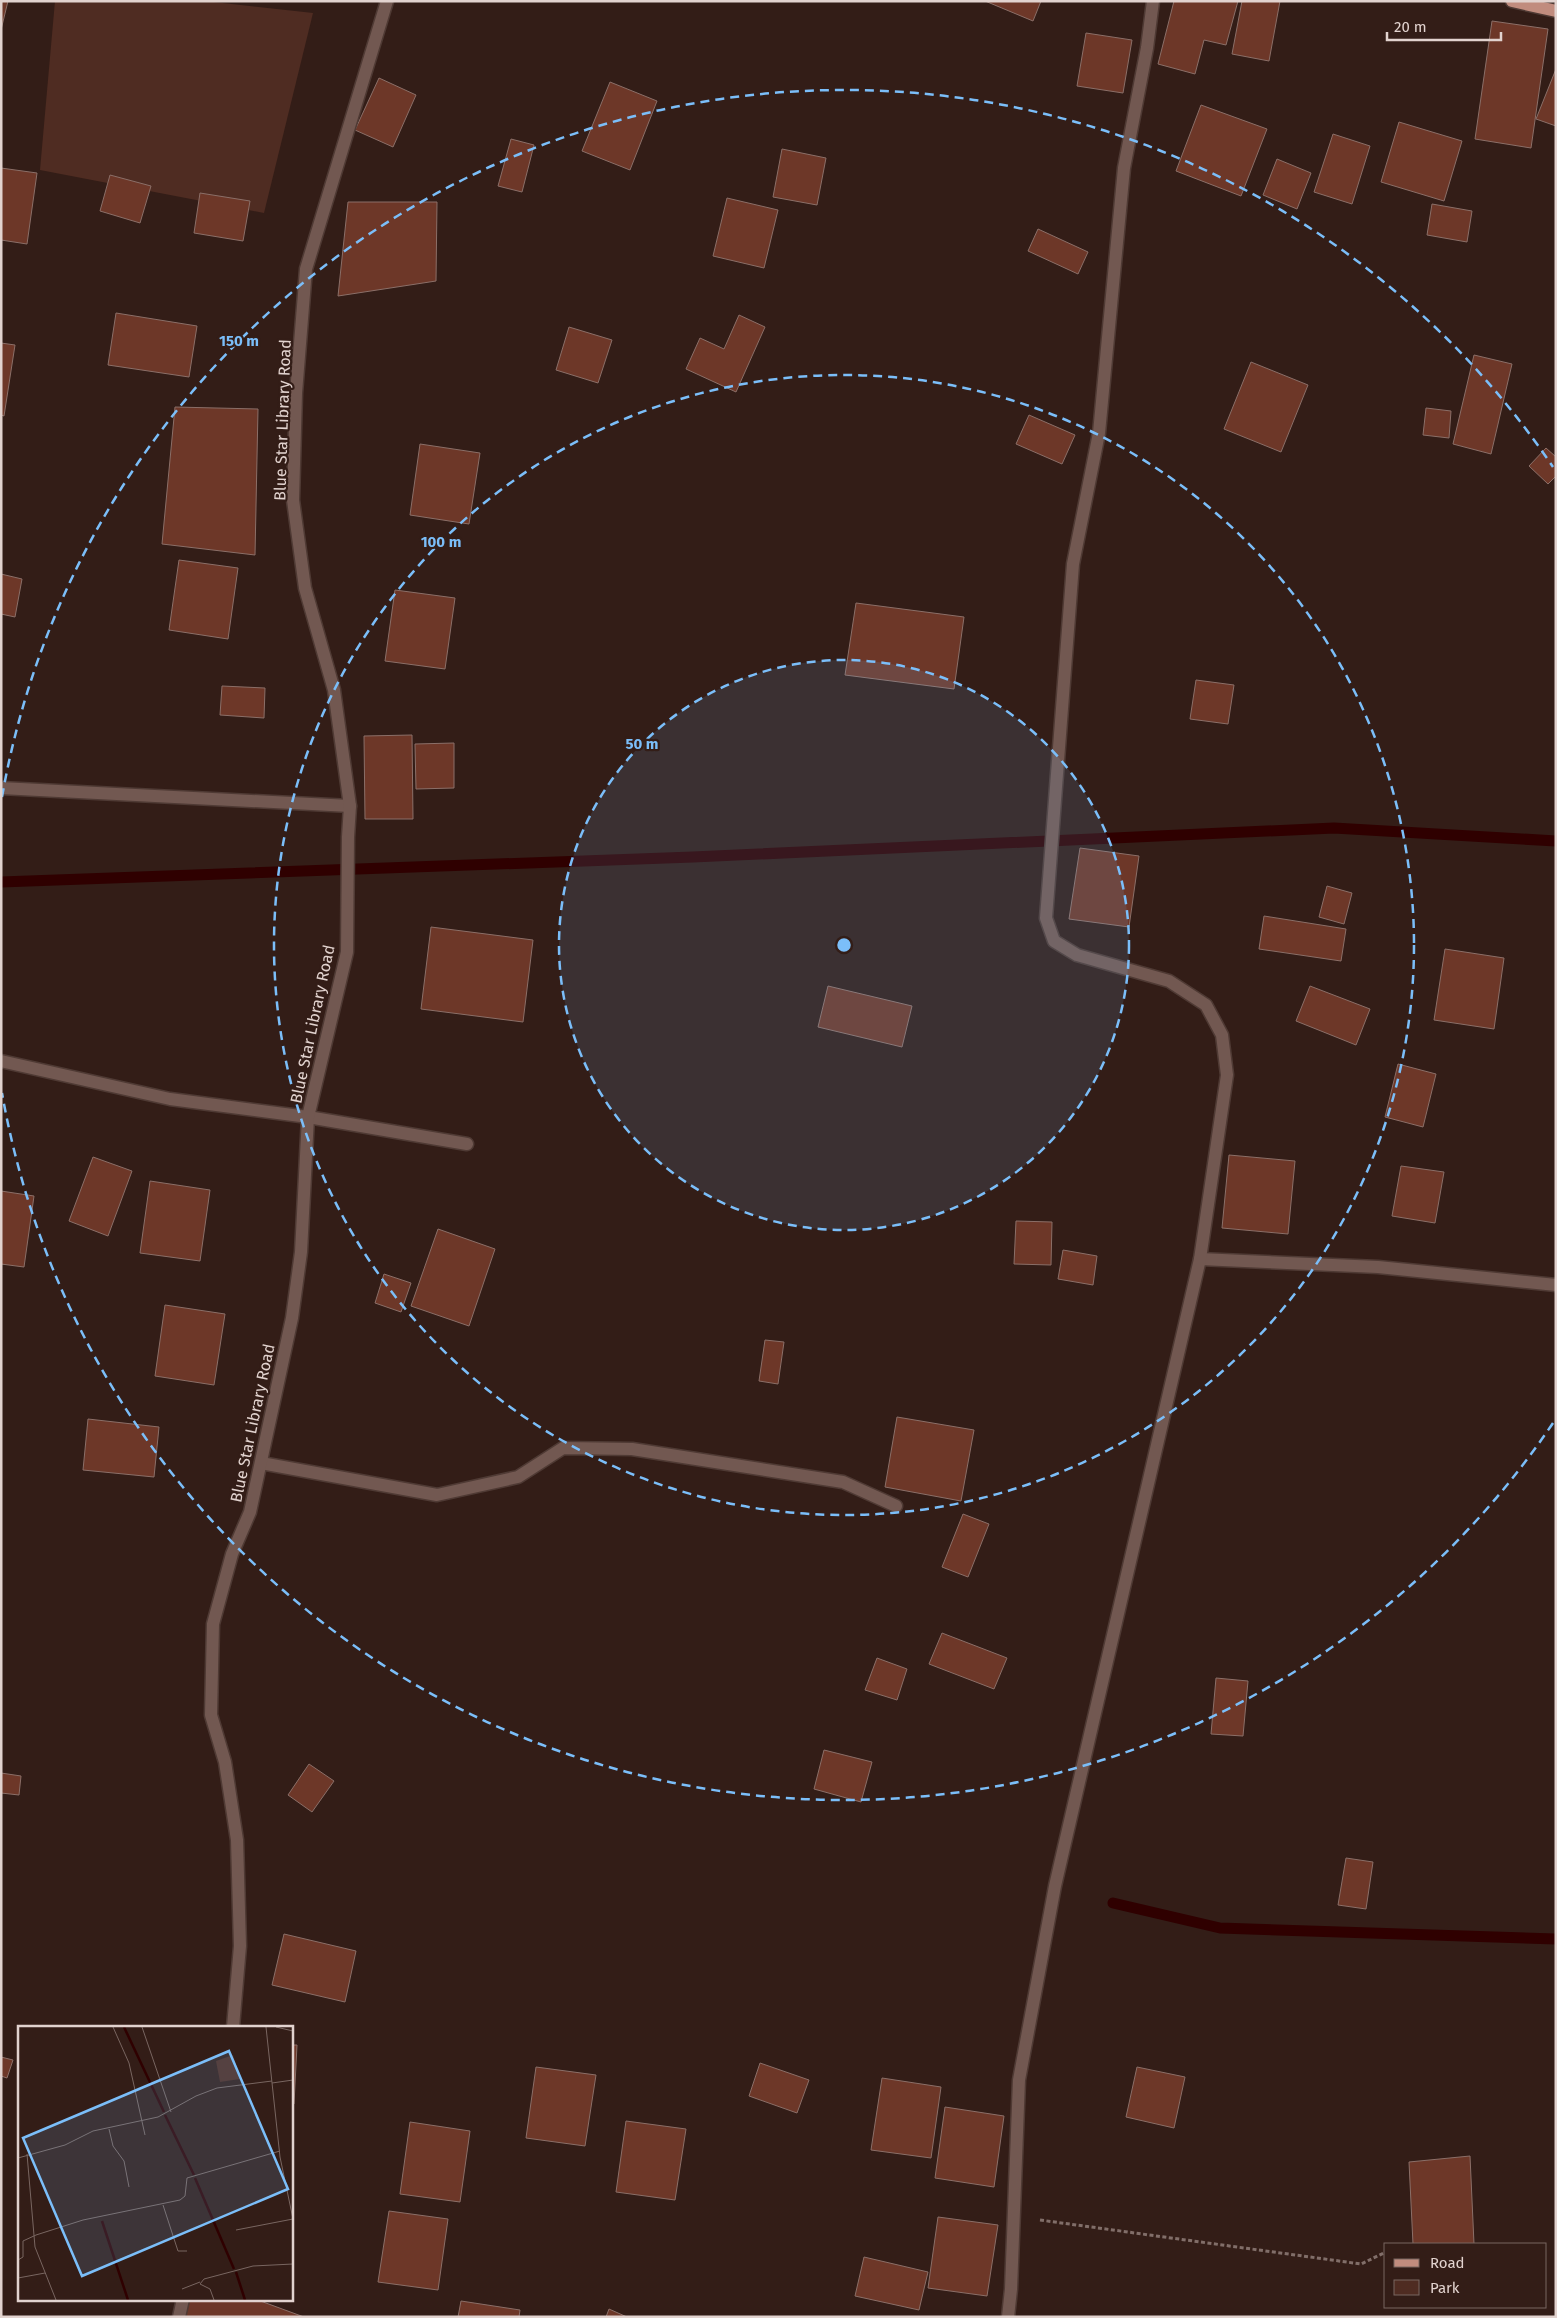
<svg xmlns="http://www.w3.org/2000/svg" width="1557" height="2318" font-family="'Fira Sans',sans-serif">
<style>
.green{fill:#4f2c22}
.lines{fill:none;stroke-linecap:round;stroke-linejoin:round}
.stream{stroke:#2f0000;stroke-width:11}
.building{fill:#6d3728;stroke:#8b6f68}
.minor-casing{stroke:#4f3a34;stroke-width:15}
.major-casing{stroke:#4f3a34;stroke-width:15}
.path{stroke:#816e69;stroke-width:3;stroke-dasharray:4 2.5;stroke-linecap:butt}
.minor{stroke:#725851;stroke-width:12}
.major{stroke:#c18c7e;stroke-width:12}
.ring{fill:none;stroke:#7bbef9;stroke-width:2.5;stroke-dasharray:9 6}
.labels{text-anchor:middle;stroke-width:4.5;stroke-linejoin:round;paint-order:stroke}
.street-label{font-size:16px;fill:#e2d3cf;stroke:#331d17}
.inset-river{fill:none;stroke:#2f0000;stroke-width:2.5}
.inset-road{fill:none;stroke:#796661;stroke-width:1}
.view{fill:#7bbef9;fill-opacity:0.15;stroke:#7bbef9;stroke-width:2.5}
.inset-edge{fill:none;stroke:#e2d3cf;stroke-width:2.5}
.centre{fill:#7bbef9;stroke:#331d17;stroke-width:2.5}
.ring-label{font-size:15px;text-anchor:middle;font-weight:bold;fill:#7bbef9;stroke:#331d17;stroke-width:4.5;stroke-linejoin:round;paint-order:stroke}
</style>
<rect width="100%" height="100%" fill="#331d17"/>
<polygon class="green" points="55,1 205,1 313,13 264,213 40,170"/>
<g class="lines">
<g class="stream">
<polyline points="1,882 693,857 1334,828 1556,841"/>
<polyline points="1113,1903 1220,1928 1556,1939"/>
</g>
</g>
<g class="building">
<polygon points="1,1 8,1 1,30"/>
<polygon points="985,1 1041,1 1033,21"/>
<polygon points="1174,1 1238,1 1226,45 1204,40 1195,74 1158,64"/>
<polygon points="1242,1 1280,1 1269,61 1232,54"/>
<polygon points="1492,21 1548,29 1531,148 1475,139"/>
<polygon points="1086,33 1132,40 1123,93 1077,86"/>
<polygon points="1556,69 1556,126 1536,119"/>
<polygon points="379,78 416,95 393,147 355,130"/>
<polygon points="610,82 657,101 630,170 582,151"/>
<polygon points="1201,105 1267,129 1241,196 1176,171"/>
<polygon points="1399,122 1462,141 1444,201 1381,182"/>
<polygon points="1333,134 1370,146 1352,204 1314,192"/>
<polygon points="511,139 534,145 522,192 498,186"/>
<polygon points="782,149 826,158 817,205 773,197"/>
<polygon points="1277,159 1311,173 1297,209 1263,195"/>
<polygon points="1,168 37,173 27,244 1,240"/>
<polygon points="110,175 151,186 140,223 100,211"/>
<polygon points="200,193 250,201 243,241 194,233"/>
<polygon points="727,198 778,210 764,268 713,256"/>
<polygon points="348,202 437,202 436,281 338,296"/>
<polygon points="1432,204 1472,211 1467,242 1427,235"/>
<polygon points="1038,229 1088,252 1078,274 1028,251"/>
<polygon points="116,313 197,326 189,377 108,365"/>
<polygon points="739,315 765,327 736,392 686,369 700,338 724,349"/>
<polygon points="569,327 612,340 598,383 556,370"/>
<polygon points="1,343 15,345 4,416 1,415"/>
<polygon points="1474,355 1512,364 1491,454 1453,444"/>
<polygon points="1251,362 1308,385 1281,452 1224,429"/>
<polygon points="175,407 258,409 255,555 162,544"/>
<polygon points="1426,408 1451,411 1449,438 1423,435"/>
<polygon points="1029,415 1075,435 1062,464 1016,444"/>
<polygon points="420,444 480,453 469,524 410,515"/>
<polygon points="1546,448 1556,457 1556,476 1548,484 1529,466"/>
<polygon points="179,560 238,568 228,639 169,630"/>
<polygon points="1,574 22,579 15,617 1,614"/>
<polygon points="395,590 455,598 445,669 385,661"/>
<polygon points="856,603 964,617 954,689 845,675"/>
<polygon points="1196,680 1234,685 1228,724 1190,719"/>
<polygon points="222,686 265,688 264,718 220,715"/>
<polygon points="412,735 413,819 365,819 364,736"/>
<polygon points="454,743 454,788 416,789 415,744"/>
<polygon points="1080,848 1139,856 1129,927 1069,919"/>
<polygon points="1327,886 1352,893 1344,924 1319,917"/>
<polygon points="1264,916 1346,929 1341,961 1259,949"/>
<polygon points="431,927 533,940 523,1022 421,1009"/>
<polygon points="1445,949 1504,958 1494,1029 1434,1020"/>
<polygon points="828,986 912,1006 902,1047 818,1027"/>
<polygon points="1310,986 1370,1009 1356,1045 1296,1021"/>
<polygon points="1398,1064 1436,1074 1423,1127 1385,1117"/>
<polygon points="1229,1155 1295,1161 1288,1234 1222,1228"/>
<polygon points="93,1157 132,1171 108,1236 69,1221"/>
<polygon points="1401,1166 1444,1172 1435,1223 1392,1216"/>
<polygon points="150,1181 210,1190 200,1261 140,1253"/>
<polygon points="1,1191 34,1196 24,1267 1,1264"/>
<polygon points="1016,1221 1052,1222 1051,1265 1014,1264"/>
<polygon points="438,1229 495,1249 469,1326 411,1306"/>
<polygon points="1063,1250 1097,1256 1093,1285 1058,1279"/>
<polygon points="384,1274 411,1283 401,1312 375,1303"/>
<polygon points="165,1305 225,1314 214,1385 155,1376"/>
<polygon points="765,1340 784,1342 778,1384 759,1381"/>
<polygon points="897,1417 974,1430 961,1501 885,1487"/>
<polygon points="88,1419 159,1427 154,1477 83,1470"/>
<polygon points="963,1514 989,1524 968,1577 942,1567"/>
<polygon points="942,1633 1007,1658 994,1689 929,1664"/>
<polygon points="877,1658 907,1669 897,1700 865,1690"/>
<polygon points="1216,1678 1248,1681 1243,1736 1211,1734"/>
<polygon points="824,1750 872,1762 861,1802 814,1789"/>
<polygon points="309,1764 334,1781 312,1812 288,1795"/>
<polygon points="1,1773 21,1776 19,1795 1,1793"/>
<polygon points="1346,1858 1373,1862 1366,1909 1338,1905"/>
<polygon points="284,1934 356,1951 345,2002 272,1985"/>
<polygon points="291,2045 297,2045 294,2104 291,2103"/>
<polygon points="1,2057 13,2060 7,2078 1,2076"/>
<polygon points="760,2063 809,2080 797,2113 749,2096"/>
<polygon points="536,2067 596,2075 585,2146 526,2138"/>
<polygon points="1137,2067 1185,2077 1174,2128 1126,2117"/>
<polygon points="882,2078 941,2087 931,2158 871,2150"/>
<polygon points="945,2107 1004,2116 994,2187 935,2178"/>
<polygon points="626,2121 686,2129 675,2200 616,2192"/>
<polygon points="410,2122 470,2131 460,2202 400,2194"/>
<polygon points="1470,2156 1474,2244 1413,2244 1409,2162"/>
<polygon points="389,2211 448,2219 438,2290 378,2282"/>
<polygon points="938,2217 998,2225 987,2296 928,2288"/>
<polygon points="864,2257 928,2272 919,2310 855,2296"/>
<polygon points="188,2299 255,2299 304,2317 182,2317"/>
<polygon points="461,2301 520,2310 519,2317 458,2317"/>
<polygon points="609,2309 627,2317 606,2317"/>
</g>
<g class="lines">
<defs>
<g id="minor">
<polyline points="1,788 350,806"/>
<polyline points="1,1061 170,1099 308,1117 467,1144"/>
<polyline points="1200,1259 1378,1267 1556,1285"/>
<polyline points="261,1463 437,1495 518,1477 563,1448 632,1449 843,1482 896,1506"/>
<polyline points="233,2027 240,1946 237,1840 225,1762 211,1715 213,1624 232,1554 250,1512 292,1318 301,1252 308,1117 347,952 348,837 350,806 334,690 305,588 293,500 296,393 306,269 387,1"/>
<polyline points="179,2317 183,2299"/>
<polyline points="1008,2317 1011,2289 1019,2080 1055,1886 1200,1259 1227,1075 1222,1035 1206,1005 1169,981 1077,955 1054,941 1046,918 1073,564 1099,433 1124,168 1147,48 1153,1"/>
</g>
<polyline id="major" points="1512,1 1556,11"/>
</defs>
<use href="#minor" class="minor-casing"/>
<use href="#major" class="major-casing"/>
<polyline class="path" points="1040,2220 1361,2264 1386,2252"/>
<use href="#minor" class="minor"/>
<use href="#major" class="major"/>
</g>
<circle cx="844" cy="945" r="285" fill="#7bbef9" fill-opacity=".12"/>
<g class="ring">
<circle cx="844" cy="945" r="285"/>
<circle cx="844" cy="945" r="570"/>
<path d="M1553 1423A855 855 0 0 1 2 1093M2 797A855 855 0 0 1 1553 467"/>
</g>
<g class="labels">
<g class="street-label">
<text transform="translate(282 420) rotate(-88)" y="6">Blue Star Library Road</text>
<text transform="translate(312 1024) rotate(-78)" y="6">Blue Star Library Road</text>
<text transform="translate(252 1423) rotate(-78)" y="6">Blue Star Library Road</text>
</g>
</g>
<g transform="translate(18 2026)">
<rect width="275" height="275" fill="#331d17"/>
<path d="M 215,29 L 222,53 L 202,56 L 198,35 Z" fill="#4f2c22"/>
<path class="inset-river" d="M 106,1 L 146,86M 147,89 L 176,149M 177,152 L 216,243M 84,195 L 110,274M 218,246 L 227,274"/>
<path class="inset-road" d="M 95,1 L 111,37 L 127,109M 124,1 L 153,86M 248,1 L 262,131 L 275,193M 258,1 L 275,5M 254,57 L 275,54M 91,103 L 95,120 L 106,135 L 111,161M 9,128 L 17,221 L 38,274M 0,132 L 47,119 L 75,105 L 140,91 L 178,70 L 199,62 L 254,55M 145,179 L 160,225 L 169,225M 218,204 L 275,193M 0,234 L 5,231 L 5,215 L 18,209 L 65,194 L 162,174 L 167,170 L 169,152 L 262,125M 0,252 L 27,247M 164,263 L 182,256M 196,274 L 192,263 L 182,258 L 186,253 L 235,240 L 275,238"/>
<path class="view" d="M 211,25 L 270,163 L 64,250 L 5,112 Z"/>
<rect width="275" height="275" class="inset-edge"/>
</g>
<circle cx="844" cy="945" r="8" class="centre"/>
<g class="ring-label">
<text x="239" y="346">150 m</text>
<text x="441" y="547">100 m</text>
<text x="642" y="749">50 m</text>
</g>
<rect width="1557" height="2318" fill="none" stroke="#e2d3cf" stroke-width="5"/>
<rect x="1384" y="2243" width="162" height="65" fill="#331d17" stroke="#796661"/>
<rect x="1394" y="2259" width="25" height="8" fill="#c18c7e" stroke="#796661"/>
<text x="1430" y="2268" font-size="15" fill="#e2d3cf">Road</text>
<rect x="1394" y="2280" width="25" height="15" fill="#4f2c22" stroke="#796661"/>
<text x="1430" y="2293" font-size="15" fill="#e2d3cf">Park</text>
<path d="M1387 32v8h114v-8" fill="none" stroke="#e2d3cf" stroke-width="2.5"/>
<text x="1394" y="32" font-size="15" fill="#e2d3cf" stroke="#331d17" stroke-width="4" paint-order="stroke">20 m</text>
</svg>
